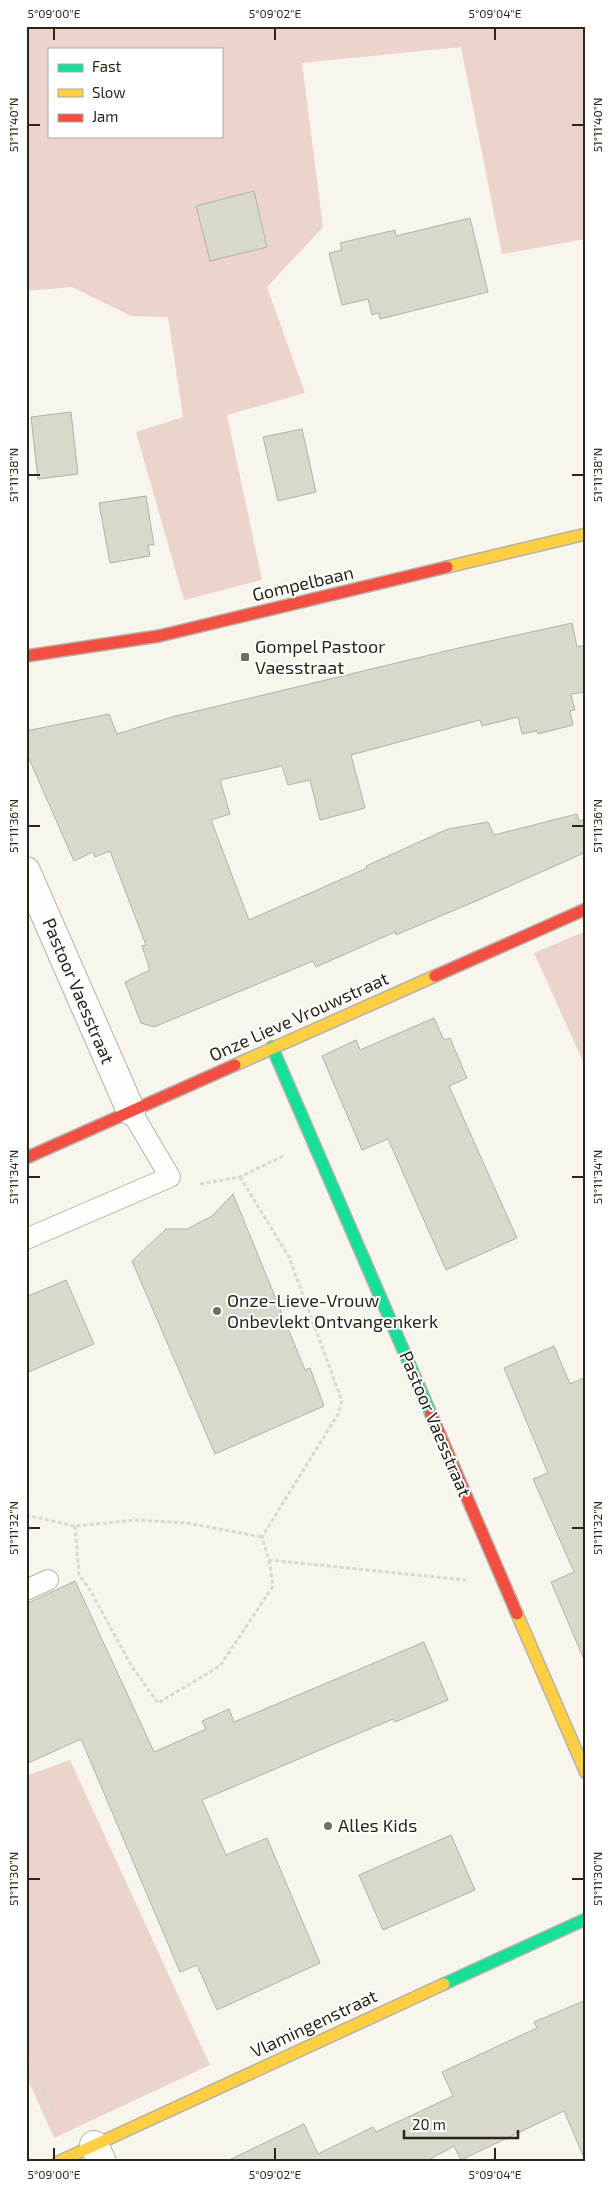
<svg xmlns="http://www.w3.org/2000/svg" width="612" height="2188" font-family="'Exo 2',sans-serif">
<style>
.green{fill:#ecd3cc;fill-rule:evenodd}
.building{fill:#d8d9cb;stroke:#b1b1a8}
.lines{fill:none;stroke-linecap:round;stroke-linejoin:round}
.lane-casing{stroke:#b5b2a9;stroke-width:22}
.street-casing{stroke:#b5b2a9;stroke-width:30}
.fast-casing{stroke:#b5b2a9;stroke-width:14}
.slow-casing{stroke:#b5b2a9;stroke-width:14}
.jam-casing{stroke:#b5b2a9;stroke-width:14}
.path{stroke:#d8d7d4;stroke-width:3;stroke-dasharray:4 2.5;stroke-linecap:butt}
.lane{stroke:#fefefc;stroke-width:20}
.street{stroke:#fefefc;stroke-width:28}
.fast{stroke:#16e098;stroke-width:11}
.slow{stroke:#ffcf43;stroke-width:11}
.jam{stroke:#f24e42;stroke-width:11}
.ticks{fill:none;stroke:#2a261b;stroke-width:2}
.poi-dot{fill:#726e64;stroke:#fff;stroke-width:2}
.labels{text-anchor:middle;stroke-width:4;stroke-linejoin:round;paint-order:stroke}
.street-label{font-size:18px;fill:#2a261b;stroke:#fff}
.poi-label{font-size:18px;fill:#2a261b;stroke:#fff;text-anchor:start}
.neatline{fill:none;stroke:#2a261b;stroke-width:2}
.ticks-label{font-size:12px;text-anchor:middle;fill:#2a261b}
</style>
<rect width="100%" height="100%" fill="#f8f5ec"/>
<g class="green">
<path d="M 26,26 L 586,26 L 586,239 L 502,254 L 461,47 L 302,63 L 323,227 L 267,287 L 305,393 L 227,415 L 262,580 L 184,600 L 136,432 L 183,417 L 168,317 L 131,316 L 72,287 L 26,291 ZM 49,49 L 221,49 L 221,136 L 49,136 Z"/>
<polygon points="586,931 586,1068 534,953"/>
<polygon points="70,1760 210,2065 54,2138 26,2075 26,1776"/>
</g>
<g class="building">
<polygon points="254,191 267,247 210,261 196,206"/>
<polygon points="470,218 488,292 380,319 379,313 372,315 368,299 342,305 329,253 342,250 340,243 395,230 396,236"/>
<polygon points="71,412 78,474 38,479 31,417"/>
<polygon points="302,429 316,492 278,501 263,437"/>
<polygon points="146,496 154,545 148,545 150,556 110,563 99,503"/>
<polygon points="572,623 577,647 586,645 586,692 571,694 575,710 570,711 573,725 538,734 537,731 522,734 518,717 482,726 480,720 351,755 365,808 320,820 310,780 288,785 282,766 220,780 230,814 211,820 249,920 367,868 366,866 448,829 488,822 494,835 577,814 579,821 586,819 586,852 483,898 396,935 395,932 316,967 313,961 154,1027 141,1023 125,982 150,970 142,946 146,945 110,851 95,857 93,852 74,861 26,752 26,731 109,714 117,734 172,717 463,647"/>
<polygon points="434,1018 444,1040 450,1038 467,1078 449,1086 517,1238 446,1270 388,1139 362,1150 322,1056 356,1040 360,1050"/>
<polygon points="233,1194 305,1370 310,1368 324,1406 215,1454 132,1261 166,1229 187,1229 212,1216"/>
<polygon points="66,1280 94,1344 26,1373 26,1297"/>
<polygon points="554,1346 570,1384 586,1377 586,1664 551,1582 574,1572 533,1479 548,1473 504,1368"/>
<polygon points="75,1581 154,1752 206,1729 202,1721 229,1709 234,1722 424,1642 448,1700 395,1722 393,1719 202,1800 226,1855 267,1838 320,1963 217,2010 197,1965 180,1972 81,1739 26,1764 26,1604"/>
<polygon points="451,1835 475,1890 383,1930 359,1875"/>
<polygon points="586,2000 586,2162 564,2111 461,2160 454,2146 425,2162 225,2162 304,2124 318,2154 373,2127 376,2132 453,2096 442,2072 537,2028 534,2022"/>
</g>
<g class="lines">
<defs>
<g id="lane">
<polyline points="26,1239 170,1177 131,1111"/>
<polyline points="26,1590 48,1580"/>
</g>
<g id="street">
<polyline points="26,871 131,1111"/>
<polyline points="94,2145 102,2162"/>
</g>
<g id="fast">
<polyline points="272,1047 431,1414"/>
<polyline points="444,1984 586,1919"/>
</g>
<g id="slow">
<polyline points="447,567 586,534"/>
<polyline points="235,1065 435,976"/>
<polyline points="517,1614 586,1773"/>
<polyline points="58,2162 444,1984"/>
</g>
<g id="jam">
<polyline points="26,656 159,636 447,567"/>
<polyline points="435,976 586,909"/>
<polyline points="26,1158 235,1065"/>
<polyline points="431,1414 517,1614"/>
</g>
</defs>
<use href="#lane" class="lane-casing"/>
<use href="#street" class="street-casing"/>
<use href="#fast" class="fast-casing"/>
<use href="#slow" class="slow-casing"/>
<use href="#jam" class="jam-casing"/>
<g class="path">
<polyline points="240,1177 289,1257 342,1401 338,1414 262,1537 269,1560 466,1580"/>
<polyline points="200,1184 240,1177 283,1156"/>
<polyline points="26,1515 75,1526 136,1520 187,1523 262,1537"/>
<polyline points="75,1526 79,1575 90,1590 132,1667 158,1703 220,1666 273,1586 269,1560"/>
<polyline points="26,2049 58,2125"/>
</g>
<use href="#lane" class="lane"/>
<use href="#street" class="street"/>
<use href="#fast" class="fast"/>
<use href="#slow" class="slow"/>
<use href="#jam" class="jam"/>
</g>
<path class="ticks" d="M 54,28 L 54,40M 275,28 L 275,40M 495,28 L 495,40M 28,125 L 40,125M 572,125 L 584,125M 28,475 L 40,475M 572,475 L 584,475M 28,826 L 40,826M 572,826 L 584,826M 28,1177 L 40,1177M 572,1177 L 584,1177M 28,1528 L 40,1528M 572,1528 L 584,1528M 28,1879 L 40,1879M 572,1879 L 584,1879M 54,2148 L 54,2160M 275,2148 L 275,2160M 495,2148 L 495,2160"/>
<g class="poi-dot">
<rect x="240" y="652" width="10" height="10" rx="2.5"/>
<circle cx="217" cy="1311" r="5"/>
<circle cx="328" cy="1826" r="5"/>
</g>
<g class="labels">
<g class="street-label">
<text transform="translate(303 584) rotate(-13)" y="6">Gompelbaan</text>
<text transform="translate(78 991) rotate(67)" y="6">Pastoor Vaesstraat</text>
<text transform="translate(299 1017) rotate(-24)" y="6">Onze Lieve Vrouwstraat</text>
<text transform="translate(435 1424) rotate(67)" y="6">Pastoor Vaesstraat</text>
<text transform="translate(314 2024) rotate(-25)" y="6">Vlamingenstraat</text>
</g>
<g class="poi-label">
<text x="255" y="653">Gompel Pastoor<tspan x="255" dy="21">Vaesstraat</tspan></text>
<text x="227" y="1307">Onze-Lieve-Vrouw<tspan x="227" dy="21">Onbevlekt Ontvangenkerk</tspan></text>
<text x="338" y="1832">Alles Kids</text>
</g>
</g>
<rect width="612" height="2188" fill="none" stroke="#ffffff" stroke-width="55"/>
<rect x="48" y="48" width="175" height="90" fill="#ffffff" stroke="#aaa8a4"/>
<rect x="58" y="64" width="25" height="8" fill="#16e098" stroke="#aaa8a4"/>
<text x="92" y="72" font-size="15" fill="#2a261b">Fast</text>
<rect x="58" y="89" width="25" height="8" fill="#ffcf43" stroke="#aaa8a4"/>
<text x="92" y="98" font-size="15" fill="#2a261b">Slow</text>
<rect x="58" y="114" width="25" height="8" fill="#f24e42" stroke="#aaa8a4"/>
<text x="92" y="122" font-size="15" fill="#2a261b">Jam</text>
<path d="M404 2130v8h114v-8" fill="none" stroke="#2a261b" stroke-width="2.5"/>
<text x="412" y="2130" font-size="15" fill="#2a261b" stroke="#ffffff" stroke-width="4" paint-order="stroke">20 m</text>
<rect x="28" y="28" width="556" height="2132" class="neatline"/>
<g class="ticks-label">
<text x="54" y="18">5°09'00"E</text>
<text x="275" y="18">5°09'02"E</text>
<text x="495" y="18">5°09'04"E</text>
<text transform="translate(14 125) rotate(-90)" y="4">51°11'40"N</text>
<text transform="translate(598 125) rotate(-90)" y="4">51°11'40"N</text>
<text transform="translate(14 475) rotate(-90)" y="4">51°11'38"N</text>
<text transform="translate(598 475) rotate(-90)" y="4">51°11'38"N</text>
<text transform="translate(14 826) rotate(-90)" y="4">51°11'36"N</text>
<text transform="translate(598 826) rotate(-90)" y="4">51°11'36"N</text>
<text transform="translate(14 1177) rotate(-90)" y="4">51°11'34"N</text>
<text transform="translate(598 1177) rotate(-90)" y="4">51°11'34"N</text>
<text transform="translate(14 1528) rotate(-90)" y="4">51°11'32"N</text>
<text transform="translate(598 1528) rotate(-90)" y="4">51°11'32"N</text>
<text transform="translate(14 1879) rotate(-90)" y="4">51°11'30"N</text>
<text transform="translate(598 1879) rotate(-90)" y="4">51°11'30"N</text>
<text x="54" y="2179">5°09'00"E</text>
<text x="275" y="2179">5°09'02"E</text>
<text x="495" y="2179">5°09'04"E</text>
</g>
</svg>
